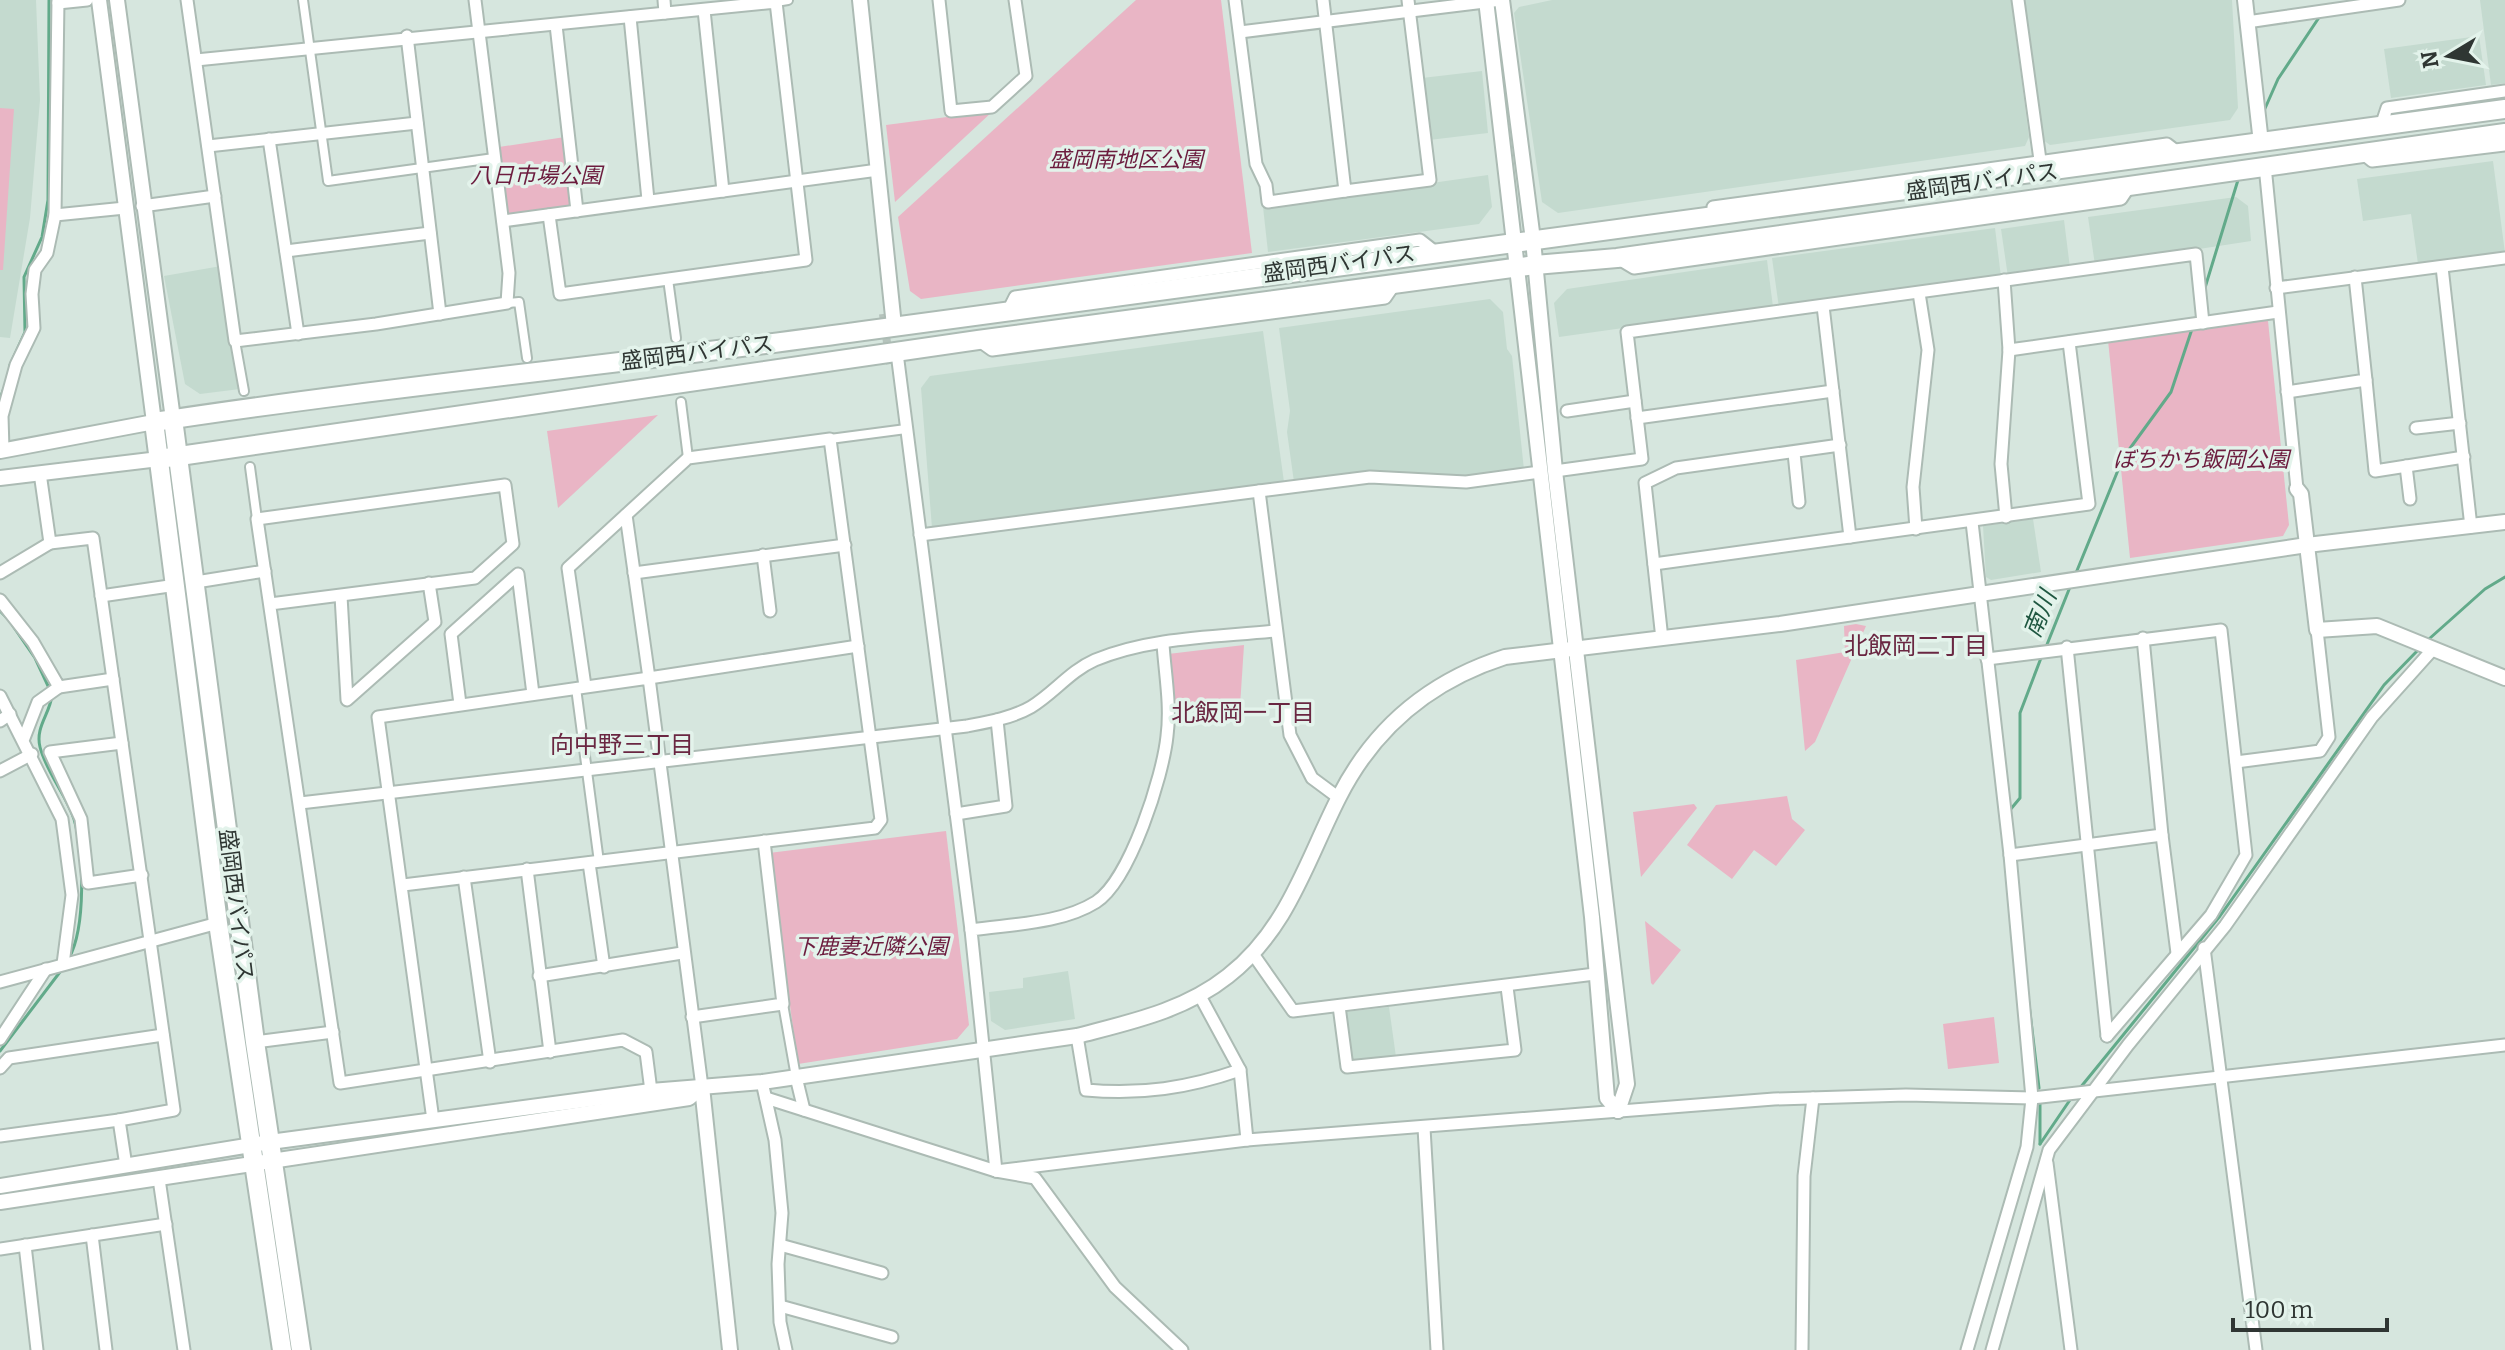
<svg xmlns="http://www.w3.org/2000/svg" width="2505" height="1350" font-family="Bitter,'Noto Sans JP',serif">
<style>
.built{fill:#c4dacf}
.green{fill:#e9b5c5}
.lines{fill:none;stroke-linecap:round;stroke-linejoin:round}
.stream{stroke:#62aa8a;stroke-width:3}
.pedestrian-tunnel{stroke:#b5c3bc;stroke-width:8;stroke-dasharray:8 4;stroke-linecap:butt}
.pedestrian-casing{stroke:#acbbb4;stroke-width:12}
.minor-casing{stroke:#acbbb4;stroke-width:15}
.tertiary-casing{stroke:#acbbb4;stroke-width:18}
.trunk-casing{stroke:#acbbb4;stroke-width:22}
.pedestrian{stroke:#fff;stroke-width:8}
.minor{stroke:#fff;stroke-width:11}
.tertiary{stroke:#fff;stroke-width:14}
.trunk{stroke:#fff;stroke-width:18}
.labels{text-anchor:middle;stroke-width:7;stroke-linejoin:round;paint-order:stroke}
.park-label{font-size:22px;font-style:italic;fill:#6c1c3e;stroke:#e3f3eb}
.street-label{font-size:22px;fill:#2f3633;stroke:#e3f3eb}
.water-label{font-size:24px;font-style:italic;fill:#1f5741;stroke:#e3f3eb}
.neighbourhood-label{font-size:24px;fill:#6a2742;stroke:#e3f3eb}
</style>
<rect width="100%" height="100%" fill="#d6e6de"/>
<g class="built">
<polygon points="0,0 36,0 40,100 30,218 10,338 0,337"/>
<polygon points="1552,0 2011,0 2029,137 2025,146 1558,213 1542,202 1514,13 1519,7"/>
<polygon points="2025,0 2232,0 2238,108 2230,120 2050,145 2043,140"/>
<polygon points="2480,0 2505,0 2505,83 2491,85"/>
<polygon points="2479,36 2486,85 2391,98 2384,49"/>
<polygon points="1482,71 1488,133 1429,140 1422,78"/>
<polygon points="2493,161 2505,253 2418,264 2411,214 2363,221 2357,179"/>
<polygon points="1488,175 1492,207 1479,224 1268,252 1263,207"/>
<polygon points="2236,197 2248,206 2251,241 2095,265 2088,217"/>
<polygon points="2064,220 2070,268 2008,277 2001,229"/>
<polygon points="1995,228 2001,277 1779,308 1772,258"/>
<polygon points="1767,260 1773,307 1559,337 1554,303 1567,289"/>
<polygon points="221,266 240,389 200,394 185,384 164,276"/>
<polygon points="1490,299 1503,312 1507,349 1512,356 1524,470 1467,478 1369,471 1294,482 1287,432 1290,411 1279,328"/>
<polygon points="1263,331 1284,482 934,531 932,528 921,388 930,376"/>
<polygon points="2033,519 2041,572 1991,580 1986,577 1983,526"/>
<polygon points="1068,971 1075,1019 1005,1030 991,1021 989,992 1023,988 1023,978"/>
<polygon points="1389,1007 1396,1057 1352,1060 1346,1012"/>
</g>
<g class="green">
<polygon points="1136,0 1221,0 1252,253 921,299 910,291 898,217"/>
<polygon points="0,108 14,109 3,270 0,270"/>
<polygon points="993,111 895,202 886,125"/>
<polygon points="565,137 572,207 512,217 507,213 499,147"/>
<polygon points="2265,319 2268,321 2289,525 2283,536 2130,558 2108,340"/>
<polygon points="658,415 558,508 547,431"/>
<polygon points="1856,624 1866,626 1815,742 1805,751 1796,660 1845,652 1844,626"/>
<polygon points="1244,645 1240,706 1176,712 1168,654"/>
<polygon points="1787,796 1792,819 1805,830 1776,866 1754,850 1732,879 1687,845 1716,805"/>
<polygon points="1694,804 1697,808 1641,877 1633,812"/>
<polygon points="946,831 969,1025 957,1039 798,1064 769,853"/>
<polygon points="1645,921 1681,950 1653,985 1651,983"/>
<polygon points="1994,1017 1999,1063 1948,1069 1943,1024"/>
</g>
<g class="lines">
<g class="stream">
<polyline points="2263,113 2278,79 2320,16"/>
<polyline points="2204,291 2238,180"/>
<polyline points="10,365 25,332 24,277 42,237 48,200 49,0"/>
<polyline points="0,399 4,388"/>
<polyline points="2076,573 2123,458 2171,392 2192,329"/>
<polyline points="0,611 9,620"/>
<polyline points="13,626 35,658 49,688"/>
<polyline points="2429,639 2485,589 2505,577"/>
<polyline points="2046,647 2070,587"/>
<path d="M 52,695 C 50,714 35,727 40,747 C 46,772 66,794 74,819 C 84,853 86,927 69,958"/>
<polyline points="2010,810 2020,798 2020,713 2041,658"/>
<polyline points="2028,996 2039,1088"/>
<polyline points="0,1051 63,968"/>
<polyline points="2080,1088 2220,916 2384,685 2419,649"/>
<polyline points="2040,1144 2072,1097"/>
<polyline points="2040,1144 2040,1103"/>
</g>
<polyline class="pedestrian-tunnel" points="883,314 890,364"/>
<defs>
<g id="pedestrian">
<polyline points="303,0 328,181 494,158"/>
<polyline points="776,2 788,0"/>
<polyline points="668,279 676,338"/>
<polyline points="507,303 519,302 527,358"/>
<polyline points="235,341 244,391"/>
<polyline points="681,402 688,458"/>
<polyline points="830,439 906,429"/>
<polyline points="250,467 257,519"/>
<polyline points="576,688 599,862"/>
<polyline points="783,1004 796,1077"/>
</g>
<g id="minor">
<polyline points="187,0 235,341 376,324 507,303 509,273 475,0"/>
<polyline points="664,0 665,13"/>
<polyline points="939,0 951,111 992,107 1026,76 1015,0"/>
<polyline points="1235,0 1256,164 1266,185 1268,202 1345,191"/>
<polyline points="1323,0 1345,191 1430,180 1408,0"/>
<polyline points="2018,0 2040,160"/>
<polyline points="58,3 87,0"/>
<polyline points="704,10 723,191"/>
<polyline points="630,17 648,200"/>
<polyline points="2247,22 2399,0"/>
<polyline points="556,25 577,211"/>
<polyline points="1240,32 1501,0"/>
<polyline points="407,36 440,314"/>
<polyline points="196,60 776,2 806,260 560,294 549,215"/>
<polyline points="2381,126 2387,108 2505,91"/>
<polyline points="269,139 298,334"/>
<polyline points="208,146 417,123"/>
<polyline points="2362,153 2372,161 2505,145"/>
<polyline points="2265,166 2297,489"/>
<polyline points="142,206 215,196"/>
<polyline points="1713,207 2167,144 2180,154"/>
<polyline points="55,215 125,208"/>
<polyline points="503,221 878,170"/>
<polyline points="286,251 430,233"/>
<polyline points="1619,259 1634,268 2121,199 2129,187"/>
<polyline points="2442,267 2471,527"/>
<polyline points="2004,280 2009,350 2001,464 2006,517"/>
<polyline points="2276,288 2505,258"/>
<polyline points="1823,306 1850,537"/>
<polyline points="1009,309 1015,297 1420,240 1434,251"/>
<polyline points="978,340 992,350 1385,298 1394,285"/>
<polyline points="2009,350 2278,312"/>
<polyline points="897,353 971,930"/>
<polyline points="2366,380 2375,471 2464,457"/>
<polyline points="2287,392 2366,380 2355,277"/>
<polyline points="1567,411 1635,401"/>
<polyline points="1637,418 1833,391"/>
<polyline points="2416,428 2460,423"/>
<polyline points="3,450 2,416 16,365 34,328 32,294 35,270 47,253 55,215 58,0"/>
<polyline points="1794,453 1799,502"/>
<polyline points="2406,466 2410,499"/>
<polyline points="1555,471 1642,459 1627,332 2196,254 2203,323"/>
<polyline points="40,473 50,543 93,538 174,1110 119,1120 126,1166"/>
<polyline points="1259,491 1370,477 1466,482 1540,472"/>
<polyline points="626,515 649,678 858,646"/>
<polyline points="1916,529 1913,487 1928,350 1919,293"/>
<polyline points="920,535 1259,491 1290,735 1312,778 1339,798"/>
<polyline points="763,555 770,611"/>
<polyline points="1654,564 2089,504 2069,342"/>
<polyline points="0,573 50,543"/>
<polyline points="634,573 845,545"/>
<polyline points="196,582 265,571"/>
<polyline points="101,596 176,585"/>
<polyline points="341,596 347,700 435,622 429,583"/>
<polyline points="0,600 33,642 59,687 113,679"/>
<polyline points="270,604 475,578 513,544 505,485 257,519 340,1083 623,1040 646,1052 651,1091"/>
<polyline points="1662,639 1645,483 1676,468 1840,445"/>
<polyline points="2067,647 2107,1036"/>
<polyline points="1987,659 2221,630 2246,855 2211,915 2107,1036"/>
<polyline points="0,696 62,819 72,895 63,964"/>
<polyline points="460,704 451,634 518,574 533,694"/>
<polyline points="0,721 10,714"/>
<polyline points="24,738 38,702 59,687"/>
<polyline points="122,743 50,752 81,819 88,883 142,875"/>
<polyline points="2236,762 2320,751 2329,737 2317,630"/>
<polyline points="0,771 32,754"/>
<path d="M 300,803 L 967,726 C 988,722 1012,718 1031,707 C 1054,693 1070,671 1095,660 C 1150,637 1217,637 1275,631"/>
<polyline points="956,814 1006,806 997,720"/>
<polyline points="2162,835 2177,953"/>
<polyline points="2010,855 2162,835 2143,638"/>
<polyline points="589,863 604,967"/>
<polyline points="527,869 550,1052"/>
<polyline points="464,877 490,1062"/>
<polyline points="403,885 875,828 881,820 830,439 688,458 568,568 585,686"/>
<polyline points="2204,948 2256,1350"/>
<polyline points="1253,954 1293,1011 1595,974"/>
<polyline points="539,976 682,953"/>
<polyline points="0,982 218,923"/>
<polyline points="1200,996 1240,1070 1247,1140"/>
<polyline points="1339,1006 1347,1067 1515,1050 1507,987"/>
<polyline points="692,1017 783,1004 764,841"/>
<path d="M 1077,1036 L 1086,1090 C 1141,1095 1188,1088 1240,1070"/>
<polyline points="0,1039 46,969"/>
<polyline points="255,1042 333,1032"/>
<polyline points="0,1068 9,1058 163,1035"/>
<polyline points="796,1077 804,1110"/>
<polyline points="762,1082 775,1140 782,1213 778,1264 780,1322 786,1350"/>
<polyline points="766,1098 996,1171 1035,1178 1115,1287 1182,1350"/>
<polyline points="433,1120 378,717 649,678 702,1087"/>
<polyline points="1424,1128 1437,1350"/>
<polyline points="0,1136 119,1120"/>
<polyline points="2047,1163 2071,1350"/>
<polyline points="996,1171 1247,1140 1774,1099 1906,1095 2032,1098 2505,1045"/>
<path d="M 996,1171 L 971,930 C 1011,924 1061,924 1096,902 C 1130,880 1163,776 1167,736 C 1171,705 1165,674 1163,644"/>
<polyline points="159,1179 184,1350"/>
<polyline points="92,1235 106,1350"/>
<polyline points="25,1245 37,1350"/>
<polyline points="780,1245 882,1273"/>
<polyline points="0,1249 166,1224"/>
<polyline points="780,1306 892,1337"/>
<polyline points="1802,1350 1804,1176 1813,1098"/>
<polyline points="1967,1350 2027,1147 2032,1098 2010,855 1972,522"/>
<polyline points="1992,1350 2049,1150 2128,1045 2225,926 2372,717 2433,649"/>
</g>
<g id="tertiary">
<polyline points="117,0 173,419"/>
<polyline points="860,0 894,326"/>
<polyline points="1486,0 1592,917 1607,1098 1618,1111"/>
<polyline points="1502,0 1533,240 1555,471 1627,1084 1618,1111"/>
<polyline points="2245,0 2261,143"/>
<polyline points="0,451 154,422 99,0"/>
<polyline points="0,478 159,459"/>
<polyline points="2297,489 2301,494 2317,630 2377,626 2505,678"/>
<polyline points="702,1087 730,1350"/>
<path d="M 0,1186 L 270,1142 L 651,1091 L 762,1082 L 1077,1036 C 1130,1022 1184,1011 1228,976 C 1288,929 1306,862 1339,797 C 1375,726 1430,681 1505,657 L 1780,624 L 2307,545 L 2505,522"/>
<polyline points="0,1202 689,1098 702,1087"/>
</g>
<g id="trunk">
<polyline points="173,419 255,1042 301,1350"/>
<polyline points="159,459 978,340 1535,265 1617,258 2505,133"/>
<path d="M 282,1350 L 218,923 L 154,422 C 389,386 627,364 863,331 C 1410,254 1958,185 2505,109"/>
</g>
</defs>
<use href="#pedestrian" class="pedestrian-casing"/>
<use href="#minor" class="minor-casing"/>
<use href="#tertiary" class="tertiary-casing"/>
<use href="#trunk" class="trunk-casing"/>
<use href="#pedestrian" class="pedestrian"/>
<use href="#minor" class="minor"/>
<use href="#tertiary" class="tertiary"/>
<use href="#trunk" class="trunk"/>
</g>
<g class="labels">
<g class="park-label">
<text x="1126" y="167">盛岡南地区公園</text>
<text x="536" y="183">八日市場公園</text>
<text x="2201" y="467">ぼちかち飯岡公園</text>
<text x="871" y="954">下鹿妻近隣公園</text>
</g>
<g class="street-label">
<text transform="translate(1982 181) rotate(-8)" y="8">盛岡西バイパス</text>
<text transform="translate(1339 263) rotate(-8)" y="8">盛岡西バイパス</text>
<text transform="translate(697 352) rotate(-7)" y="8">盛岡西バイパス</text>
<text transform="translate(237 905) rotate(83)" y="8">盛岡西バイパス</text>
</g>
<g class="water-label">
<text transform="translate(2040 614) rotate(-68)" y="8">南川</text>
</g>
<g class="neighbourhood-label">
<text x="1916" y="654">北飯岡二丁目</text>
<text x="1243" y="721">北飯岡一丁目</text>
<text x="622" y="753">向中野三丁目</text>
</g>
</g>
<g transform="translate(2449 56) rotate(260)" stroke="#e3f3eb" stroke-width="6" paint-order="stroke">
<path d="M0-6L14 30L0 20L-14 30Z" fill="#2f3633"/>
<text y="-12" font-size="22" font-weight="bold" text-anchor="middle" fill="#2f3633">N</text>
</g>
<path d="M2233 1318v12h154v-12" fill="none" stroke="#2f3633" stroke-width="4"/>
<text x="2245" y="1318" font-size="24" fill="#2f3633" stroke="#e3f3eb" stroke-width="6" paint-order="stroke">100 m</text>
</svg>
